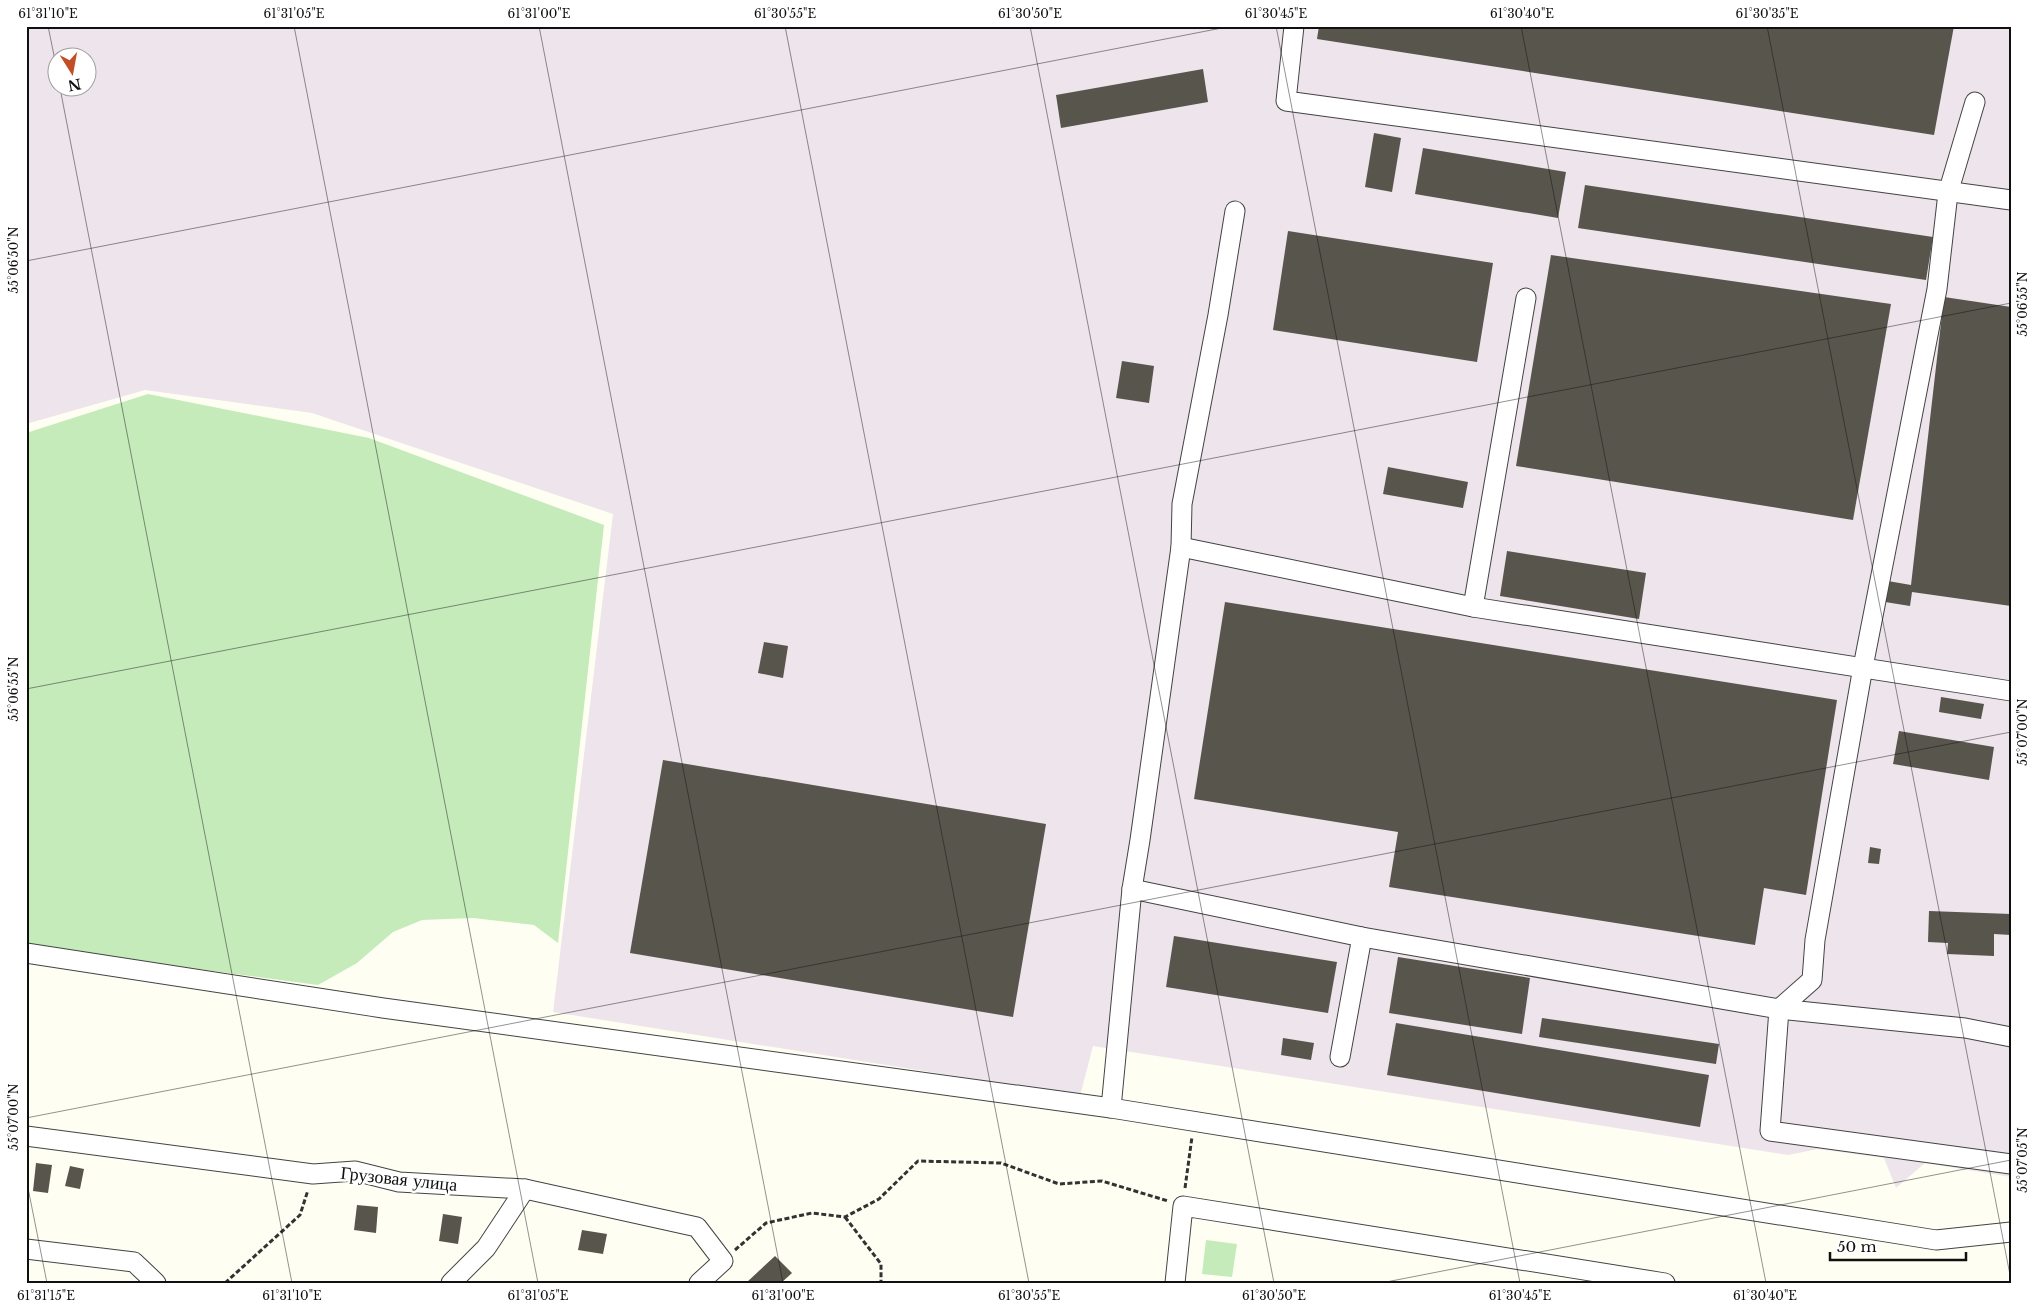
<svg xmlns="http://www.w3.org/2000/svg" width="2037" height="1309" font-family="'Libre Baskerville',serif">
<style>
.industrial{fill:#eee4ec;fill-rule:evenodd}
.green{fill:#c5ebba}
.building{fill:#58554c}
.lines{fill:none;stroke-linecap:round;stroke-linejoin:round}
.minor-casing{stroke:#434343;stroke-width:21}
.path{stroke:#323232;stroke-width:3;stroke-dasharray:5 2.5;stroke-linecap:butt}
.minor{stroke:#fff;stroke-width:19}
.ticks{fill:none;stroke:#101010;stroke-width:1;stroke-opacity:0.45}
.labels{text-anchor:middle;stroke-width:5;stroke-linejoin:round;paint-order:stroke}
.street-label{font-size:18px;fill:#101010;stroke:#fff}
.neatline{fill:none;stroke:#101010;stroke-width:2}
.ticks-label{font-size:12px;text-anchor:middle;fill:#101010}
</style>
<rect width="100%" height="100%" fill="#fefff2"/>
<path class="industrial" d="M 26,26 L 2011,26 L 2011,1177 L 1925,1163 L 1896,1188 L 1884,1158 L 1818,1149 L 1788,1155 L 1093,1046 L 1080,1096 L 553,1012 L 613,514 L 312,413 L 145,390 L 26,424 ZM 58,58 L 88,58 L 88,88 L 58,88 Z"/>
<g class="green">
<polygon points="148,394 369,438 604,525 558,943 534,925 473,918 422,920 393,932 357,963 318,985 26,946 26,433"/>
<polygon points="1206,1240 1237,1244 1232,1277 1202,1274"/>
</g>
<g class="building">
<polygon points="1319,26 1954,26 1934,135 1317,39"/>
<polygon points="1203,69 1208,102 1061,128 1056,95"/>
<polygon points="1374,133 1401,138 1392,192 1365,187"/>
<polygon points="1423,148 1566,172 1558,218 1415,194"/>
<polygon points="1585,185 1933,237 1926,280 1578,228"/>
<polygon points="1288,231 1493,263 1477,362 1273,330"/>
<polygon points="1551,255 1891,304 1853,520 1516,466"/>
<polygon points="1944,297 2011,307 2011,606 1912,592 1910,606 1879,601 1882,580 1911,585"/>
<polygon points="1122,361 1154,366 1149,403 1116,398"/>
<polygon points="1388,467 1468,482 1463,508 1383,494"/>
<polygon points="1507,551 1646,573 1639,619 1500,596"/>
<polygon points="1225,602 1837,700 1806,895 1764,888 1755,945 1389,887 1398,832 1194,799"/>
<polygon points="764,642 788,646 783,678 758,673"/>
<polygon points="1941,697 1984,704 1981,719 1939,712"/>
<polygon points="1899,731 1994,747 1989,780 1893,764"/>
<polygon points="663,760 1046,824 1013,1017 630,953"/>
<polygon points="1870,847 1881,849 1879,864 1868,863"/>
<polygon points="1929,911 2011,914 2011,935 1994,934 1994,956 1947,954 1948,943 1928,942"/>
<polygon points="1174,936 1337,962 1328,1013 1166,987"/>
<polygon points="1398,957 1530,978 1522,1034 1389,1013"/>
<polygon points="1542,1018 1719,1044 1716,1064 1539,1037"/>
<polygon points="1396,1023 1709,1075 1700,1127 1387,1075"/>
<polygon points="1283,1038 1314,1043 1311,1060 1281,1055"/>
<polygon points="36,1163 52,1165 48,1193 33,1191"/>
<polygon points="70,1166 84,1169 80,1189 65,1186"/>
<polygon points="357,1205 378,1207 376,1233 354,1230"/>
<polygon points="443,1214 462,1217 458,1244 439,1241"/>
<polygon points="582,1230 607,1234 603,1254 578,1250"/>
<polygon points="775,1256 792,1273 781,1283 746,1283"/>
</g>
<g class="lines">
<defs>
<g id="minor">
<polyline points="1294,26 1286,101 2011,200"/>
<polyline points="1975,102 1948,193 1937,289 1863,667 1815,940 1812,980 1779,1009 1770,1131 2011,1164"/>
<polyline points="1181,547 1473,607 2011,691"/>
<polyline points="1473,607 1526,298"/>
<polyline points="1132,889 1362,937 1779,1009 1965,1028 2011,1037"/>
<polyline points="26,953 383,1008 1111,1108 1936,1240 2011,1232"/>
<polyline points="1340,1057 1362,937"/>
<polyline points="1111,1108 1132,889 1140,840 1181,547 1182,504 1218,315 1235,211"/>
<polyline points="26,1136 313,1174 355,1171 399,1182 525,1189 697,1227 723,1261 699,1283"/>
<polyline points="26,1249 134,1262 156,1283"/>
<polyline points="451,1283 486,1248 525,1189"/>
<polyline points="1175,1283 1183,1206 1665,1283"/>
</g>
</defs>
<use href="#minor" class="minor-casing"/>
<g class="path">
<polyline points="1185,1188 1192,1137"/>
<polyline points="845,1217 881,1264 881,1283"/>
<polyline points="735,1250 766,1223 812,1213 845,1217 879,1199 918,1161 1001,1163 1059,1184 1102,1181 1168,1201"/>
<polyline points="225,1283 300,1215 308,1190"/>
</g>
<use href="#minor" class="minor"/>
</g>
<path class="ticks" d="M 48,26 L 58,75M 294,26 L 538,1283M 539,26 L 783,1283M 785,26 L 1029,1283M 1030,26 L 1274,1283M 1276,26 L 1520,1283M 1521,26 L 1766,1283M 1767,26 L 2011,1280M 60,88 L 292,1283M 26,261 L 1232,26M 26,689 L 2011,303M 26,1118 L 2011,732M 26,1178 L 47,1283M 1381,1283 L 2011,1160"/>
<g class="labels">
<g class="street-label">
<text transform="translate(399 1179) rotate(6)" y="6">Грузовая улица</text>
</g>
</g>
<rect width="2037" height="1309" fill="none" stroke="#ffffff" stroke-width="55"/>
<g transform="translate(72 72) rotate(169)"><circle r="24" fill="#ffffff" stroke="#9f9f9f"/>
<path d="M0-4L9 19L0 12L-9 19Z" fill="#c24e25"/>
<text y="-8" font-size="14" font-weight="bold" text-anchor="middle" fill="#101010">N</text>
</g>
<path d="M1830 1252v8h136v-8" fill="none" stroke="#101010" stroke-width="2.5"/>
<text x="1837" y="1252" font-size="15" fill="#101010" stroke="#ffffff" stroke-width="4" paint-order="stroke">50 m</text>
<rect x="28" y="28" width="1982" height="1254" class="neatline"/>
<g class="ticks-label">
<text x="48" y="18">61°31'10"E</text>
<text x="294" y="18">61°31'05"E</text>
<text x="539" y="18">61°31'00"E</text>
<text x="785" y="18">61°30'55"E</text>
<text x="1030" y="18">61°30'50"E</text>
<text x="1276" y="18">61°30'45"E</text>
<text x="1522" y="18">61°30'40"E</text>
<text x="1767" y="18">61°30'35"E</text>
<text transform="translate(14 260) rotate(-90)" y="4">55°06'50"N</text>
<text transform="translate(2023 304) rotate(-90)" y="4">55°06'55"N</text>
<text transform="translate(14 689) rotate(-90)" y="4">55°06'55"N</text>
<text transform="translate(2023 732) rotate(-90)" y="4">55°07'00"N</text>
<text transform="translate(14 1117) rotate(-90)" y="4">55°07'00"N</text>
<text transform="translate(2023 1160) rotate(-90)" y="4">55°07'05"N</text>
<text x="46" y="1300">61°31'15"E</text>
<text x="292" y="1300">61°31'10"E</text>
<text x="538" y="1300">61°31'05"E</text>
<text x="783" y="1300">61°31'00"E</text>
<text x="1029" y="1300">61°30'55"E</text>
<text x="1274" y="1300">61°30'50"E</text>
<text x="1520" y="1300">61°30'45"E</text>
<text x="1765" y="1300">61°30'40"E</text>
</g>
</svg>
